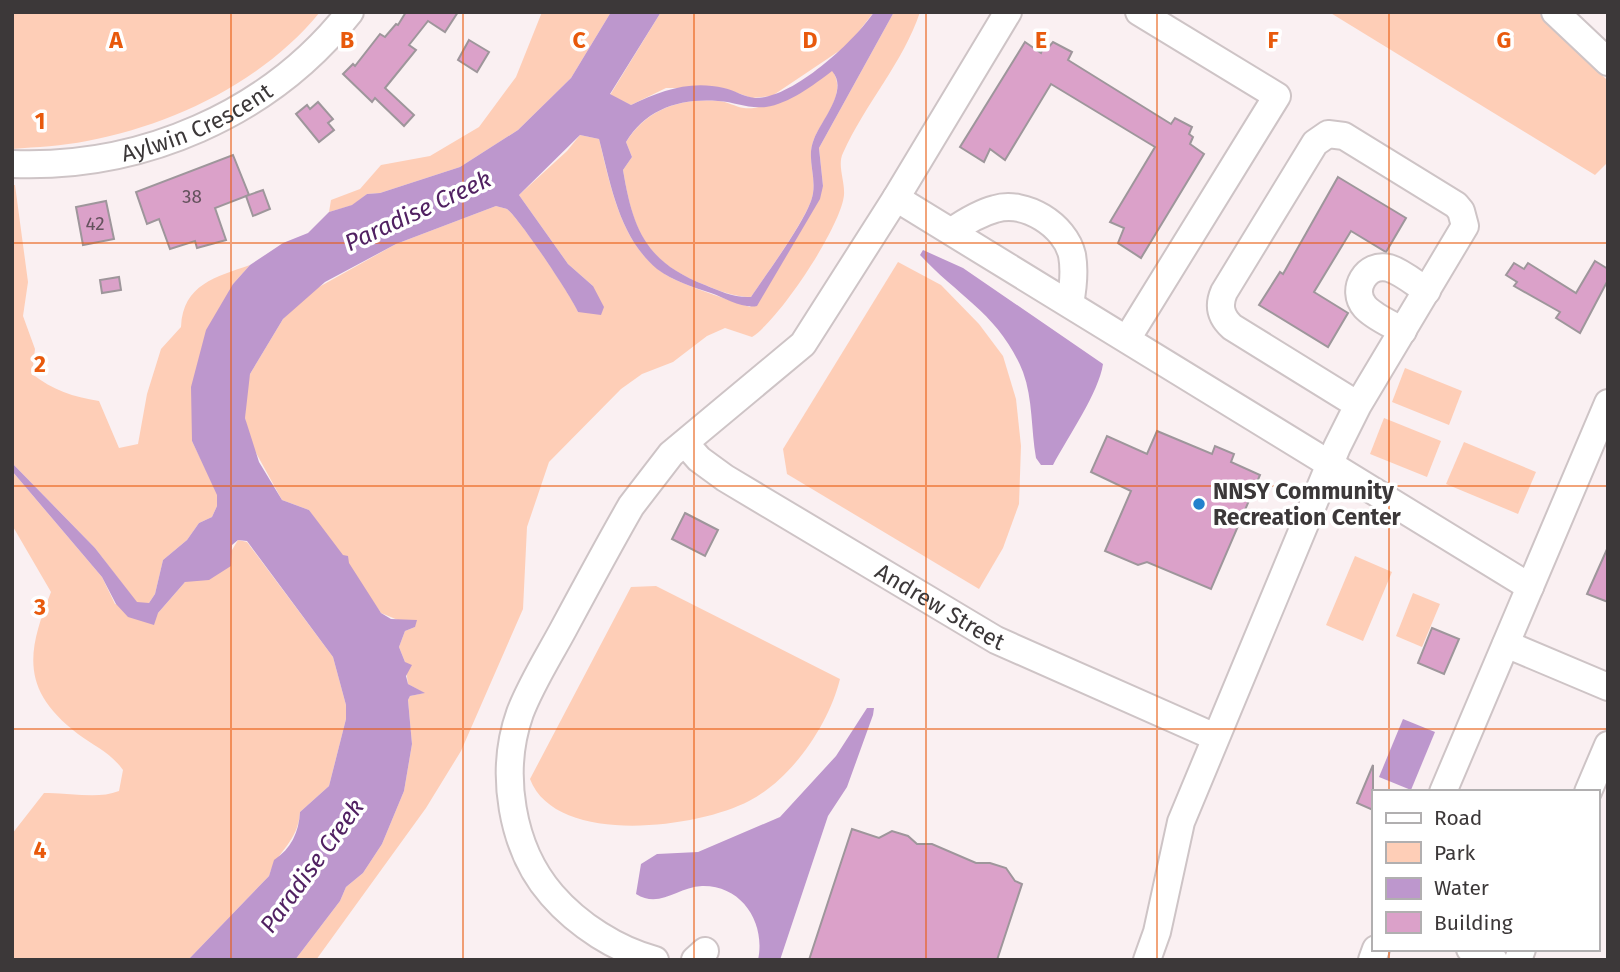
<svg xmlns="http://www.w3.org/2000/svg" width="1620" height="972" font-family="'Fira Sans',sans-serif">
<style>
.green{fill:#feceb7}
.water{fill:#bd97cd;fill-rule:evenodd}
.building{fill:#dba1c9;stroke:#9e969b;stroke-width:2}
.lines{fill:none;stroke-linecap:round;stroke-linejoin:round}
.minor-casing{stroke:#cec4c6;stroke-width:30}
.minor{stroke:#fff;stroke-width:26}
.grid{fill:none;stroke:#e8590c;stroke-width:2;stroke-opacity:0.55}
.poi-dot{fill:#2381cd;stroke:#fff;stroke-width:2.5}
.labels{text-anchor:middle;stroke-width:7;stroke-linejoin:round;paint-order:stroke}
.number-label{font-size:19px;fill:#64525d}
.street-label{font-size:23px;fill:#3c3839;stroke:#fff}
.poi-label{font-size:23px;font-weight:bold;fill:#3c3839;stroke:#fff;text-anchor:start}
.water-label{font-size:24px;font-style:italic;fill:#512162;stroke:#fff}
.grid-label{font-size:23px;text-anchor:middle;font-weight:bold;fill:#e8590c;stroke:#fff;stroke-width:7;stroke-linejoin:round;paint-order:stroke}
</style>
<rect width="100%" height="100%" fill="#faf0f2"/>
<g class="green">
<path d="M 12,12 L 320,12 C 264,81 173,125 87,141 C 62,146 37,147 12,149 Z"/>
<polygon points="542,12 611,12 571,78 518,130 460,167 380,193 367,194 353,205 329,212 331,200 360,189 381,165 430,156 479,127 516,77"/>
<polygon points="661,12 874,12 848,45 772,96 752,98 723,88 666,88 631,105 610,95"/>
<path d="M 894,12 L 920,12 C 903,63 865,104 843,153 C 837,165 845,181 844,195 C 841,227 779,320 752,337 L 725,328 L 707,336 L 673,362 L 642,374 L 621,389 L 549,462 L 527,527 L 523,609 L 461,751 L 426,808 L 316,960 L 295,960 L 340,901 L 346,887 L 363,873 L 382,844 L 404,791 L 412,744 L 408,700 L 410,696 L 424,693 L 408,684 L 405,662 L 399,647 L 405,631 L 415,627 L 381,613 L 309,510 L 282,500 L 250,442 L 245,418 L 246,386 L 250,374 L 283,319 L 310,292 L 396,244 L 496,206 C 499,207 504,208 507,209 C 519,218 573,298 578,312 L 593,286 L 568,264 L 519,195 L 567,151 L 580,135 L 599,139 C 612,192 623,257 678,281 C 701,291 726,299 750,307 L 823,186 L 819,148 Z"/>
<polygon points="1329,12 1538,12 1608,81 1608,162 1595,175"/>
<path d="M 832,70 C 848,93 823,118 814,139 C 805,160 819,179 811,201 C 801,227 767,273 751,297 C 734,297 720,291 705,285 C 645,262 633,230 623,170 L 632,157 L 626,142 C 647,109 680,98 718,101 C 727,101 735,107 744,108 C 767,111 814,85 832,70 Z"/>
<path d="M 12,185 L 15,185 L 28,282 L 23,316 L 35,349 L 32,374 C 53,390 73,397 99,401 L 119,448 L 138,444 L 147,394 L 161,349 L 181,327 C 183,284 216,277 250,265 L 233,284 L 192,441 L 218,495 L 217,506 L 212,517 L 199,523 L 187,540 L 163,560 L 155,594 L 149,603 L 137,603 L 95,548 L 12,463 Z"/>
<polygon points="898,262 941,285 979,324 1003,356 1016,399 1021,446 1019,504 1003,548 979,589 787,474 783,449"/>
<polygon points="1405,368 1462,391 1449,425 1392,402"/>
<polygon points="1384,418 1441,441 1427,477 1370,454"/>
<polygon points="1464,442 1536,472 1518,514 1446,484"/>
<path d="M 12,471 L 102,577 L 115,604 L 158,613 L 185,582 L 229,555 L 238,540 L 247,542 L 333,657 L 346,705 L 346,719 L 329,786 L 300,812 C 298,843 277,850 269,876 L 188,960 L 12,960 L 12,834 L 44,793 C 69,792 96,800 119,791 L 123,770 C 111,753 94,746 78,734 C 20,690 27,652 51,592 L 12,525 Z"/>
<polygon points="1355,556 1392,572 1363,641 1326,625"/>
<path d="M 656,586 L 840,679 C 829,724 792,779 749,801 C 698,828 556,847 530,779 L 631,587 Z"/>
<polygon points="1413,593 1440,604 1422,647 1396,636"/>
</g>
<g class="water">
<path d="M 611,12 L 661,12 L 610,94 L 631,105 C 661,91 689,80 724,88 C 734,90 744,97 755,98 C 792,99 854,42 874,12 L 894,12 L 819,148 L 823,186 L 820,199 L 757,306 C 743,309 725,298 711,293 C 693,287 673,281 657,269 C 619,237 611,185 599,139 L 580,135 L 519,195 L 568,264 L 593,286 L 604,307 L 601,315 L 578,312 C 573,299 519,218 507,209 C 504,208 499,207 496,206 L 396,244 L 325,282 L 283,319 L 250,374 L 245,418 L 259,462 L 282,500 L 309,510 L 343,555 L 348,556 L 349,563 L 381,613 L 391,619 L 417,620 L 415,627 L 405,631 L 399,647 L 405,662 L 412,665 L 406,676 L 408,684 L 425,693 L 410,696 L 408,700 L 412,744 L 404,791 L 382,844 L 363,873 L 346,887 L 340,901 L 295,960 L 188,960 L 269,876 L 274,860 C 291,849 299,832 300,812 L 329,786 L 346,719 L 346,705 L 333,657 L 247,541 L 238,540 L 232,545 L 231,566 L 209,580 L 185,582 L 158,613 L 154,625 L 128,617 L 116,604 L 102,577 L 12,471 L 12,463 L 95,548 L 137,602 L 149,603 L 155,594 L 163,560 L 187,540 L 199,523 L 212,517 L 217,506 L 217,495 L 192,441 L 191,387 L 206,330 L 233,284 L 250,265 L 283,243 L 308,233 L 329,212 L 352,205 L 367,194 L 380,193 L 460,167 L 518,130 L 571,78 ZM 832,71 C 849,90 822,119 814,139 C 805,160 819,179 811,201 C 802,226 767,273 751,297 C 734,298 720,291 705,285 C 646,262 633,230 623,170 L 632,157 L 626,142 C 646,109 680,98 718,101 C 736,102 747,109 766,107 C 788,104 814,85 832,71 Z"/>
<path d="M 923,250 L 963,268 L 1103,364 C 1099,392 1068,437 1053,465 L 1041,465 L 1036,458 C 1031,430 1033,399 1023,372 C 1000,315 959,297 920,255 Z"/>
<path d="M 867,708 L 874,708 L 873,715 L 847,787 L 828,816 L 780,960 L 758,960 C 766,923 742,885 702,886 C 677,887 660,909 636,894 L 641,864 L 657,854 L 698,852 L 780,817 L 836,756 Z"/>
<polygon points="1403,719 1435,732 1411,790 1379,777"/>
</g>
<g class="building">
<polygon points="406,12 458,12 445,32 428,21 409,45 416,50 385,88 414,115 404,126 375,98 372,102 343,74 353,64 355,66 380,34 385,37 396,24 398,25"/>
<polygon points="469,40 489,52 477,72 458,60"/>
<polygon points="1025,42 1041,53 1044,45 1048,48 1053,42 1072,52 1068,60 1171,124 1175,118 1192,127 1189,134 1193,137 1190,144 1204,154 1141,258 1118,243 1124,228 1110,222 1155,147 1051,84 1005,160 990,149 984,162 960,147"/>
<polygon points="318,102 333,119 328,123 334,130 319,142 296,114 307,105 310,109"/>
<polygon points="233,155 249,195 215,208 226,240 197,248 195,241 170,249 159,219 147,224 136,192"/>
<polygon points="1338,177 1406,218 1386,252 1351,231 1314,292 1348,313 1328,347 1259,305 1280,272 1283,274"/>
<polygon points="263,190 270,209 253,216 246,196"/>
<polygon points="106,201 114,239 83,245 76,207"/>
<polygon points="1595,261 1608,269 1608,280 1580,333 1556,318 1560,312 1514,286 1517,282 1506,275 1514,263 1524,269 1528,263 1576,293"/>
<polygon points="119,277 121,290 102,293 100,280"/>
<polygon points="1157,431 1212,454 1215,446 1234,454 1231,462 1260,475 1211,589 1147,562 1138,565 1105,551 1131,491 1091,472 1107,436 1147,454"/>
<polygon points="685,513 718,530 705,556 672,539"/>
<polygon points="1608,547 1608,602 1587,594"/>
<polygon points="1432,628 1459,639 1444,674 1418,663"/>
<polygon points="1373,765 1373,810 1357,803"/>
<polygon points="852,829 879,838 892,831 908,836 917,844 932,844 976,863 990,863 1006,868 1015,881 1022,884 997,960 809,960"/>
</g>
<g class="lines">
<defs>
<g id="minor">
<polyline points="1555,12 1608,62"/>
<path id="s1" d="M 12,164 C 141,169 269,115 350,12"/>
<polyline points="896,198 1008,12"/>
<path d="M 952,231 C 965,222 980,213 995,209 C 1025,200 1065,225 1072,255 C 1075,271 1073,288 1070,304"/>
<path d="M 1403,331 C 1391,324 1374,317 1365,307 C 1350,290 1366,262 1389,268 C 1402,272 1416,284 1427,291"/>
<polyline points="1127,339 1277,96 1139,12"/>
<path id="s2" d="M 685,443 L 699,459 L 725,478 L 996,640 L 1215,737"/>
<polyline points="1506,644 1608,687"/>
<polyline points="1443,792 1608,403"/>
<polyline points="1588,792 1608,745"/>
<polyline points="1470,949 1494,960"/>
<path d="M 655,960 C 617,950 578,925 552,895 C 511,848 499,772 520,713 C 531,684 549,656 564,628 C 586,587 608,546 631,506 L 671,454 L 803,344 L 896,198 L 1530,587"/>
<polyline points="695,960 705,951"/>
<path d="M 1147,960 L 1157,932 L 1181,822 L 1337,447 L 1358,405 L 1465,226 L 1461,211 L 1456,205 L 1344,136 L 1328,134 L 1315,143 L 1224,292 C 1218,306 1221,317 1232,327 L 1358,405"/>
<polyline points="1372,960 1376,949"/>
<polyline points="1518,960 1522,949"/>
</g>
</defs>
<use href="#minor" class="minor-casing"/>
<use href="#minor" class="minor"/>
</g>
<path class="grid" d="M 231,12 L 231,960M 463,12 L 463,960M 694,12 L 694,960M 926,12 L 926,960M 1157,12 L 1157,960M 1389,12 L 1389,792M 12,243 L 1608,243M 12,486 L 1608,486M 12,729 L 1608,729M 1389,949 L 1389,960"/>
<circle class="poi-dot" cx="1199" cy="504" r="7"/>
<g class="labels">
<g class="number-label">
<text x="192" y="203">38</text>
<text x="95" y="230">42</text>
</g>
<g class="street-label">
<text dy="8" stroke="none"><textPath href="#s1" startOffset="192">Aylwin Crescent</textPath></text>
<text dy="8" stroke="none"><textPath href="#s2" startOffset="304">Andrew Street</textPath></text>
</g>
<g class="poi-label">
<text x="1213" y="499">NNSY Community<tspan x="1213" dy="26">Recreation Center</tspan></text>
</g>
<g class="water-label">
<text transform="translate(418 211) rotate(-25)" y="8">Paradise Creek</text>
<text transform="translate(312 866) rotate(-54)" y="8">Paradise Creek</text>
</g>
</g>
<g class="grid-label">
<text x="116" y="48">A</text>
<text x="347" y="48">B</text>
<text x="579" y="48">C</text>
<text x="810" y="48">D</text>
<text x="1041" y="48">E</text>
<text x="1273" y="48">F</text>
<text x="1504" y="48">G</text>
<text x="40" y="129">1</text>
<text x="40" y="372">2</text>
<text x="40" y="615">3</text>
<text x="40" y="858">4</text>
</g>
<rect width="1620" height="972" fill="none" stroke="#3c3839" stroke-width="28"/>
<rect x="1372" y="790" width="228" height="161" fill="#ffffff" stroke="#b1afb0" stroke-width="2"/>
<rect x="1386" y="813" width="35" height="10" fill="#ffffff" stroke="#b1afb0" stroke-width="2"/>
<text x="1434" y="825" font-size="21" fill="#3c3839">Road</text>
<rect x="1386" y="842" width="35" height="21" fill="#feceb7" stroke="#b1afb0" stroke-width="2"/>
<text x="1434" y="860" font-size="21" fill="#3c3839">Park</text>
<rect x="1386" y="878" width="35" height="21" fill="#bd97cd" stroke="#b1afb0" stroke-width="2"/>
<text x="1434" y="895" font-size="21" fill="#3c3839">Water</text>
<rect x="1386" y="912" width="35" height="21" fill="#dba1c9" stroke="#b1afb0" stroke-width="2"/>
<text x="1434" y="930" font-size="21" fill="#3c3839">Building</text>
</svg>
